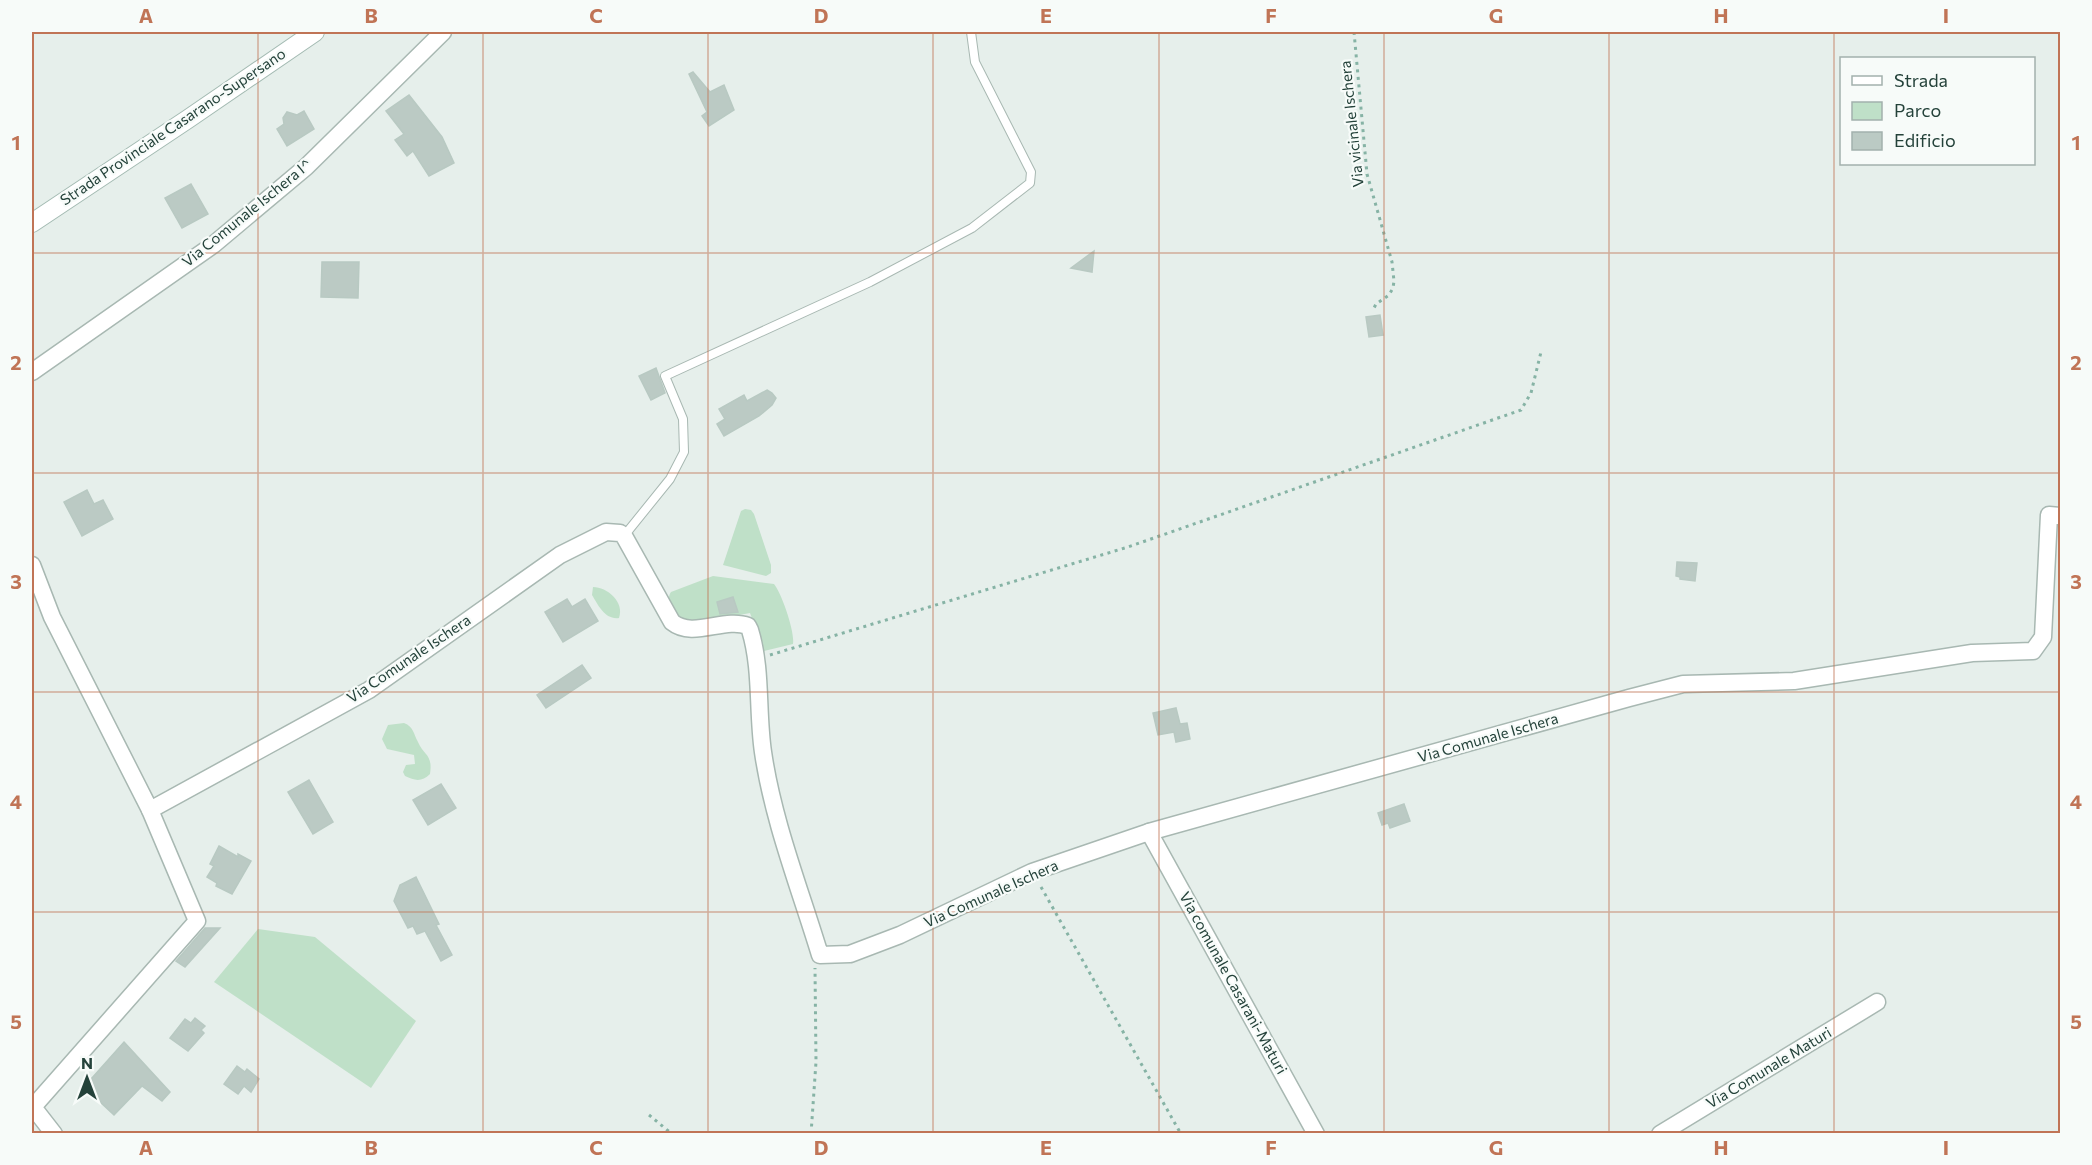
<svg xmlns="http://www.w3.org/2000/svg" width="2092" height="1165" font-family="Commissioner,sans-serif">
<style>
.green{fill:#bfe0c8}
.building{fill:#bbcac4;stroke:#b8c9c2;stroke-width:1.5}
.lines{fill:none;stroke-linecap:round;stroke-linejoin:round}
.lane-casing{stroke:#a8b8b2;stroke-width:10}
.street-casing{stroke:#a8b8b2;stroke-width:19}
.secondary-casing{stroke:#a4bbb3;stroke-width:20}
.path{stroke:#86b3a5;stroke-width:3;stroke-dasharray:3 4.5;stroke-linecap:butt}
.lane{stroke:#fff;stroke-width:8}
.street{stroke:#fff;stroke-width:16}
.secondary{stroke:#fff;stroke-width:18}
.grid{fill:none;stroke:#c07456;stroke-width:1.5;stroke-opacity:0.55}
.labels{text-anchor:middle;stroke-width:4.5;stroke-linejoin:round;paint-order:stroke}
.street-label{font-size:15px;fill:#24423a;stroke:#f7fbf9}
.neatline{fill:none;stroke:#c07456;stroke-width:2}
.grid-label{font-size:20px;text-anchor:middle;font-weight:bold;fill:#c07456}
</style>
<rect width="100%" height="100%" fill="#e6efeb"/>
<g class="green">
<polygon points="745,509 751,510 754,514 771,565 771,573 766,576 723,565 741,511"/>
<path d="M 713,576 L 774,584 C 782,594 795,632 793,644 L 764,651 L 750,613 L 702,622 L 678,618 C 674,610 665,600 671,592 Z"/>
<path d="M 593,587 C 607,587 625,602 619,618 C 605,620 598,605 592,595 Z"/>
<path d="M 404,723 C 414,727 413,733 418,742 C 424,756 433,754 430,774 C 422,782 415,781 405,776 L 403,772 L 406,765 L 415,764 L 414,755 L 387,749 L 382,739 L 388,725 Z"/>
<polygon points="258,929 315,937 416,1021 371,1088 214,982"/>
</g>
<g class="building">
<polygon points="693,72 710,92 724,85 734,110 709,126 702,116 707,112 689,74"/>
<polygon points="409,95 442,137 454,163 429,176 413,151 407,156 395,140 404,134 386,111"/>
<polygon points="304,111 314,129 287,146 277,129 284,124 283,118 287,112 297,115"/>
<polygon points="191,184 208,214 182,228 165,198"/>
<polygon points="1094,251 1092,272 1071,268"/>
<polygon points="322,262 359,262 358,298 321,297"/>
<polygon points="1380,315 1383,335 1369,337 1366,317"/>
<polygon points="656,368 665,393 651,400 639,376"/>
<polygon points="767,390 772,393 776,398 772,405 759,416 724,436 717,424 725,419 719,409 744,395 747,401"/>
<polygon points="87,490 94,504 103,500 113,519 82,536 64,502"/>
<polygon points="1677,562 1697,563 1695,581 1680,579 1680,577 1676,576"/>
<polygon points="733,597 738,612 720,614 717,602"/>
<polygon points="567,599 572,607 585,599 598,621 563,642 545,612"/>
<polygon points="582,665 591,678 546,708 537,695"/>
<polygon points="1176,708 1180,724 1187,723 1190,739 1176,742 1174,732 1158,735 1153,713"/>
<polygon points="309,780 333,822 313,834 288,792"/>
<polygon points="441,784 456,808 428,825 413,800"/>
<polygon points="1404,804 1410,821 1390,828 1388,823 1382,825 1378,813"/>
<polygon points="219,846 238,857 238,854 251,861 232,894 216,886 217,883 207,877 214,866 210,864"/>
<polygon points="416,877 439,924 436,925 452,955 441,961 425,931 417,934 413,926 408,928 394,901 400,885"/>
<polygon points="205,928 220,928 185,967 176,961"/>
<polygon points="195,1018 205,1026 201,1030 204,1033 188,1051 170,1038 185,1019 191,1023"/>
<polygon points="124,1042 170,1092 162,1101 142,1086 114,1115 84,1087"/>
<polygon points="237,1066 245,1072 247,1069 259,1079 251,1092 244,1086 238,1094 224,1084"/>
</g>
<g class="lines">
<defs>
<polyline id="lane" points="624,536 670,479 684,452 683,419 665,376 870,282 972,228 1030,183 1031,172 975,62 971,32"/>
<g id="street">
<polyline points="32,372 213,245 306,167 443,32"/>
<path d="M 32,565 L 52,617 L 150,810 L 369,690 L 560,555 L 606,532 L 620,533 L 624,536 L 672,622 C 693,639 724,617 748,626 L 750,630 C 762,669 757,711 763,752 C 773,821 800,889 820,955 L 850,954 L 900,935 L 1032,872 L 1149,832 L 1629,698 L 1683,684 L 1794,681 L 1972,653 L 2033,651 L 2043,637 L 2049,515 L 2060,516"/>
<polyline points="1149,832 1316,1134"/>
<polyline points="54,1134 33,1107 197,921 150,810"/>
<polyline points="1660,1134 1877,1002"/>
</g>
<polyline id="secondary" points="32,223 188,119 315,32"/>
</defs>
<use href="#lane" class="lane-casing"/>
<use href="#street" class="street-casing"/>
<use href="#secondary" class="secondary-casing"/>
<g class="path">
<polyline points="1354,32 1367,174 1392,262 1394,281 1393,288 1389,295 1376,304 1373,310"/>
<polyline points="770,655 1128,547 1521,410 1531,393 1541,352"/>
<polyline points="1041,887 1181,1134"/>
<polyline points="649,1115 672,1134"/>
<polyline points="811,1134 816,1062 815,968"/>
</g>
<use href="#lane" class="lane"/>
<use href="#street" class="street"/>
<use href="#secondary" class="secondary"/>
</g>
<path class="grid" d="M 258,32 L 258,1134M 483,32 L 483,1134M 708,32 L 708,1134M 933,32 L 933,1134M 1159,32 L 1159,1134M 1384,32 L 1384,1134M 1609,32 L 1609,1134M 1834,32 L 1834,1134M 32,253 L 2060,253M 32,473 L 2060,473M 32,692 L 2060,692M 32,912 L 2060,912"/>
<g class="labels">
<g class="street-label">
<text transform="translate(1352 124) rotate(-96)" y="5">Via vicinale Ischera</text>
<text transform="translate(173 127) rotate(-34)" y="5">Strada Provinciale Casarano-Supersano</text>
<text transform="translate(247 213) rotate(-39)" y="5">Via Comunale Ischera I^</text>
<text transform="translate(409 659) rotate(-34)" y="5">Via Comunale Ischera</text>
<text transform="translate(1488 738) rotate(-16)" y="5">Via Comunale Ischera</text>
<text transform="translate(991 894) rotate(-24)" y="5">Via Comunale Ischera</text>
<text transform="translate(1233 983) rotate(61)" y="5">Via comunale Casarani-Maturi</text>
<text transform="translate(1769 1068) rotate(-31)" y="5">Via Comunale Maturi</text>
</g>
</g>
<rect width="2092" height="1165" fill="none" stroke="#f7fbf9" stroke-width="66"/>
<rect x="1840" y="57" width="195" height="108" fill="#f7fbf9" stroke="#a3b1ad" stroke-width="1.5"/>
<rect x="1852" y="76" width="30" height="9" fill="#ffffff" stroke="#a3b1ad" stroke-width="1.5"/>
<text x="1894" y="87" font-size="18" fill="#24423a">Strada</text>
<rect x="1852" y="102" width="30" height="18" fill="#bfe0c8" stroke="#a3b1ad" stroke-width="1.5"/>
<text x="1894" y="117" font-size="18" fill="#24423a">Parco</text>
<rect x="1852" y="132" width="30" height="18" fill="#bbcac4" stroke="#a3b1ad" stroke-width="1.5"/>
<text x="1894" y="147" font-size="18" fill="#24423a">Edificio</text>
<g transform="translate(87 1078)" stroke="#f7fbf9" stroke-width="4.5" paint-order="stroke">
<path d="M0-4.5L10 22L0 15L-10 22Z" fill="#24423a"/>
<text y="-9" font-size="16" font-weight="bold" text-anchor="middle" fill="#24423a">N</text>
</g>
<rect x="33" y="33" width="2026" height="1099" class="neatline"/>
<g class="grid-label">
<text x="146" y="23">A</text>
<text x="371" y="23">B</text>
<text x="596" y="23">C</text>
<text x="821" y="23">D</text>
<text x="1046" y="23">E</text>
<text x="1271" y="23">F</text>
<text x="1496" y="23">G</text>
<text x="1721" y="23">H</text>
<text x="1946" y="23">I</text>
<text x="16" y="150">1</text>
<text x="2076" y="150">1</text>
<text x="16" y="370">2</text>
<text x="2076" y="370">2</text>
<text x="16" y="589">3</text>
<text x="2076" y="589">3</text>
<text x="16" y="809">4</text>
<text x="2076" y="809">4</text>
<text x="16" y="1029">5</text>
<text x="2076" y="1029">5</text>
<text x="146" y="1155">A</text>
<text x="371" y="1155">B</text>
<text x="596" y="1155">C</text>
<text x="821" y="1155">D</text>
<text x="1046" y="1155">E</text>
<text x="1271" y="1155">F</text>
<text x="1496" y="1155">G</text>
<text x="1721" y="1155">H</text>
<text x="1946" y="1155">I</text>
</g>
</svg>
